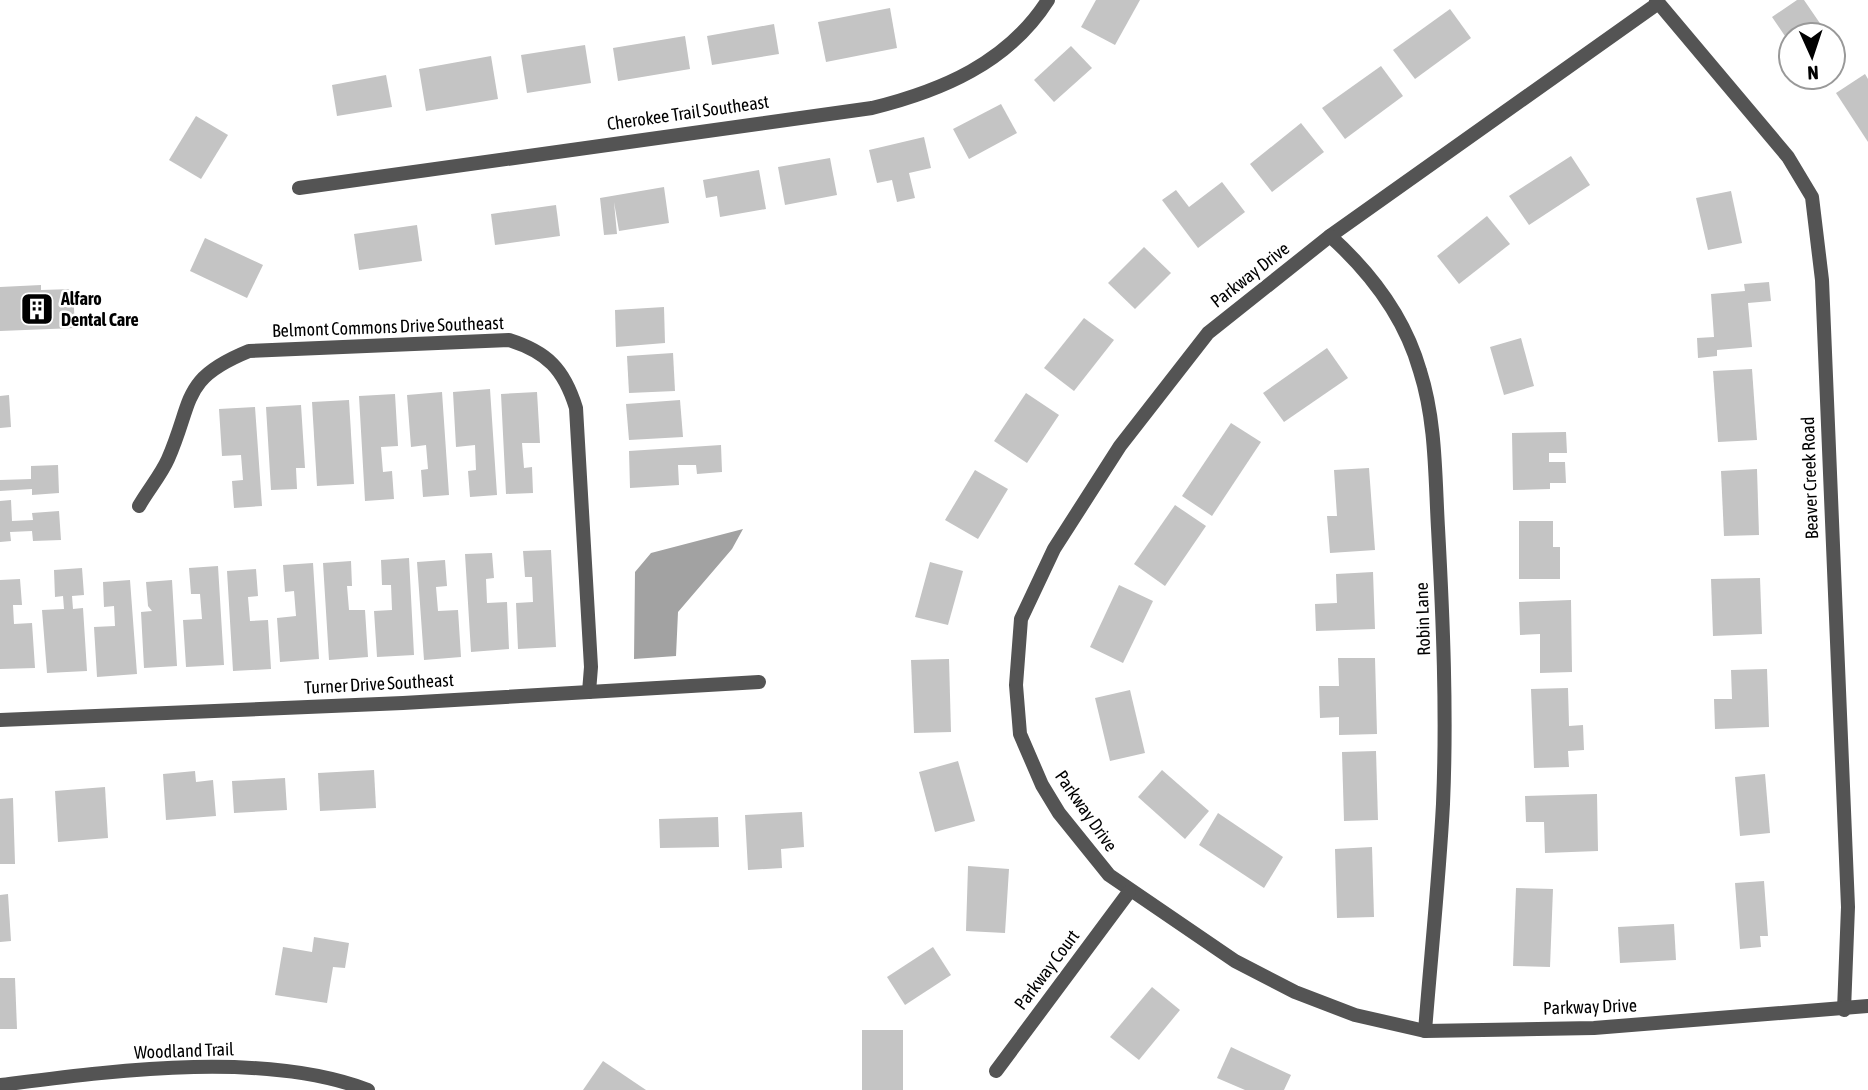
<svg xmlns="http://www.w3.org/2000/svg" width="1868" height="1090" font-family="'Asap Condensed',sans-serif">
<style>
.water{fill:#a2a2a2}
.building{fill:#c4c4c4}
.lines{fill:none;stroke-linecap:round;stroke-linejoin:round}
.street{stroke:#545454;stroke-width:14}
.labels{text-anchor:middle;stroke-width:5;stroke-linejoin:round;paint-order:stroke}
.street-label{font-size:18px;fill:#000;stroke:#fff}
.poi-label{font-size:18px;font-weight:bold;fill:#000;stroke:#fff;text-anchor:start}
</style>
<rect width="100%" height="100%" fill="#fff"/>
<polygon class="water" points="743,529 732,549 678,612 676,656 634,659 635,572 651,553"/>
<g class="building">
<polygon points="1096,0 1140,0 1115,45 1081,27"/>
<polygon points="1797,0 1804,0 1828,35 1791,35 1791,45 1772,17"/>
<polygon points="890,8 897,48 826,62 818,22"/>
<polygon points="1450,9 1471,38 1415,79 1393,50"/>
<polygon points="774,24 779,54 712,65 707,36"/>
<polygon points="685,36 690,69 618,81 613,48"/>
<polygon points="1833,42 1842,55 1833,61"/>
<polygon points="585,45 591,83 527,93 521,55"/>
<polygon points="1071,46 1092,68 1054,102 1034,80"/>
<polygon points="491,56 498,99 426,111 419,69"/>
<polygon points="1381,66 1403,96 1345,139 1322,108"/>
<polygon points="1865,74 1868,79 1868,142 1836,93"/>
<polygon points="386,75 392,107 337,116 332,85"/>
<polygon points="1001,104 1017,133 969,159 953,129"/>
<polygon points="196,116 228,135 201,179 169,160"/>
<polygon points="1301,123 1324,152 1272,192 1250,164"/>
<polygon points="924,137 931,168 909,173 915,198 897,202 892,180 877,183 869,150"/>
<polygon points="1571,156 1590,185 1529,225 1509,196"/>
<polygon points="830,158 837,195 785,205 778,167"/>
<polygon points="759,170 766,209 720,217 717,196 706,198 703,180"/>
<polygon points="1222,182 1245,212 1198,248 1162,200 1176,190 1189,207"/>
<polygon points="664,187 669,223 619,231 614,202 617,234 604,235 600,198"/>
<polygon points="1731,191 1742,243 1708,250 1696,198"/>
<polygon points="556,205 560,236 495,245 491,214"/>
<polygon points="1487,216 1510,244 1459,284 1437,256"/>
<polygon points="417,225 422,261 359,270 354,234"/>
<polygon points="205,238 263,265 247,298 190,271"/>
<polygon points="1144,247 1171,273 1135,309 1108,283"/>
<polygon points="1769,282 1771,301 1748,303 1752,347 1717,350 1717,356 1698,358 1697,338 1714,337 1711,294 1745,291 1744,284"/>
<polygon points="41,285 41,290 73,289 75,328 0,331 0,287"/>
<polygon points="664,307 665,343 616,347 615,310"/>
<polygon points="1084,318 1114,340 1074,391 1044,368"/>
<polygon points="1521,338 1534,386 1504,395 1490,347"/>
<polygon points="1327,348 1348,378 1284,422 1263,393"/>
<polygon points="673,353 675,391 629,393 627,356"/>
<polygon points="1752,369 1757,440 1718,442 1713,371"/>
<polygon points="490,389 497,495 470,497 468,471 476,470 475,445 456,447 453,392"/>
<polygon points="442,392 449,495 423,497 421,470 428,469 426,445 411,447 407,395"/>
<polygon points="537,392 540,443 522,443 524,468 532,467 533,493 506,494 501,394"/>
<polygon points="1026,393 1059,415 1027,463 994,441"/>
<polygon points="395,394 398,446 381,447 383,472 392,471 394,499 365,501 359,396"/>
<polygon points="9,395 11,427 0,428 0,396"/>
<polygon points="349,400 354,484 317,486 312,402"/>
<polygon points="680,400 683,437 629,440 626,404"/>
<polygon points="301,405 305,468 296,468 297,489 271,490 266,407"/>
<polygon points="255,407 262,506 234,508 232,481 243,480 241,455 222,456 219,409"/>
<polygon points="1231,423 1261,442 1212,516 1182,496"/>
<polygon points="1566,432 1567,453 1549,453 1549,462 1565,462 1566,483 1550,483 1550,489 1513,490 1512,433"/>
<polygon points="721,445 722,472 697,474 696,465 678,465 679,485 630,488 629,451"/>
<polygon points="58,465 59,493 32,495 32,489 0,491 0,480 31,479 31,466"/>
<polygon points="1369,468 1375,550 1330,553 1327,516 1337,516 1334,470"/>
<polygon points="1757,469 1759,535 1724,536 1721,471"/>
<polygon points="975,470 1008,489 978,539 945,520"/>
<polygon points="11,500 12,521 33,520 32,513 59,511 61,540 33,541 32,531 10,532 11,541 0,542 0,501"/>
<polygon points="1175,505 1206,526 1165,586 1134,564"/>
<polygon points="1519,521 1553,521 1553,547 1560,547 1560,579 1519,579"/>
<polygon points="551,550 556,647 518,649 516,603 533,602 532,577 525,577 523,551"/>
<polygon points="492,553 494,578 486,579 487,603 507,602 509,649 471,652 465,554"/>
<polygon points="409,558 414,655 377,657 374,611 392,610 391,585 382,585 381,560"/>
<polygon points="445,560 447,586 436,587 438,611 458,610 461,657 424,660 417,562"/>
<polygon points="351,561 352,586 347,586 349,610 365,610 368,657 329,660 323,563"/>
<polygon points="930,562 963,571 948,625 915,617"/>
<polygon points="313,563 319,659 280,662 277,618 296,616 294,591 285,592 283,565"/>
<polygon points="218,566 224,665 186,667 183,620 202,619 200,594 191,594 189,568"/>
<polygon points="82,568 84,595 72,596 73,609 83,608 87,671 47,673 42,610 64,609 63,596 55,597 54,570"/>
<polygon points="256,569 258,596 248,597 250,621 268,620 271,669 233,671 227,571"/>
<polygon points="1373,572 1375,629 1316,631 1315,604 1337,603 1336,574"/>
<polygon points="1760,578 1762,634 1713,636 1711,579"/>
<polygon points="20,579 22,605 13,605 14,624 32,623 35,668 0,669 0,580"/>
<polygon points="130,580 137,674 97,677 94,627 115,626 114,606 104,607 103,582"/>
<polygon points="172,580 177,666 144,668 141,612 152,611 148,606 146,582"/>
<polygon points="1119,585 1153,601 1123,663 1090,647"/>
<polygon points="1571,600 1572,672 1540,673 1540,634 1520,635 1519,602"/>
<polygon points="1338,658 1375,658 1377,734 1339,735 1339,717 1320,718 1319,686 1339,686"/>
<polygon points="949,659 951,732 914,733 911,660"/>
<polygon points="1767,669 1769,727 1715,729 1714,699 1732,699 1731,670"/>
<polygon points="1568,688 1569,726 1583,725 1584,750 1568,751 1569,767 1534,768 1531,689"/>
<polygon points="1130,690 1145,753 1110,761 1095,698"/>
<polygon points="1376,751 1378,820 1344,821 1342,752"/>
<polygon points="958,761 975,821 935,832 919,772"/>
<polygon points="374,770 376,808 320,811 318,773"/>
<polygon points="1162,770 1209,811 1185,839 1138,797"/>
<polygon points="195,771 196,782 213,780 216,816 166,820 163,774"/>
<polygon points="1765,774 1770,833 1740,836 1735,777"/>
<polygon points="285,778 287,810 234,813 232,781"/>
<polygon points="105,787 108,838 58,842 55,791"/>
<polygon points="1597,794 1598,851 1545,853 1544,822 1526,822 1525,796"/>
<polygon points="13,798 15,864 0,864 0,799"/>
<polygon points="802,812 804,847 781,849 782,868 748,870 745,815"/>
<polygon points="1218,813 1283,857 1264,888 1199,845"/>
<polygon points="718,817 719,847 660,848 659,819"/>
<polygon points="1372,847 1374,917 1337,918 1335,849"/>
<polygon points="968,866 1009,869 1005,933 966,931"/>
<polygon points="1764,881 1768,936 1760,936 1761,947 1740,949 1735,883"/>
<polygon points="1516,888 1553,889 1550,967 1513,966"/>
<polygon points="8,894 11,941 0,942 0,895"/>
<polygon points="1674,924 1676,960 1620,963 1618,927"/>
<polygon points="314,937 349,943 345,968 333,967 327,1003 275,995 283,947 312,952"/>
<polygon points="933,947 951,975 905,1005 887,977"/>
<polygon points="0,978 15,978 17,1029 0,1029"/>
<polygon points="1152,987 1180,1010 1139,1060 1110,1037"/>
<rect x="862" y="1030" width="41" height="60"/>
<polygon points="1231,1047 1291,1075 1284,1090 1245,1090 1217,1078"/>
<polygon points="603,1061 646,1090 583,1090"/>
</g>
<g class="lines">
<g class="street">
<polyline points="1656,0 1788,157 1812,197 1822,280 1848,907 1844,1010"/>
<polyline points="1657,4 1330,236 1208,333 1120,446 1054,549 1021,619 1016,685 1020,734 1042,785 1059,813 1109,875 1235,961 1295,992 1355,1015 1425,1031 1594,1028 1868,1006"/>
<path d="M 299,188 L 872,108 C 941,91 1008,63 1048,0"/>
<path d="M 1330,236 C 1370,272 1405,318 1420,371 C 1436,421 1435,476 1438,528 C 1443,620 1447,712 1443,804 C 1439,879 1431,955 1425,1031"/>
<path d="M 139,506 C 148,490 161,475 168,459 C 194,400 180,379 249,351 L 509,340 C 547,352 564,369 576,408 L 591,667 L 589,692"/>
<polyline points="0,720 403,703 759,682"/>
<polyline points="996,1071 1129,892"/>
<path d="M 0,1085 C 112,1071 262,1050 368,1090"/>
</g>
</g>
<defs>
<symbol id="building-square" viewBox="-11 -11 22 22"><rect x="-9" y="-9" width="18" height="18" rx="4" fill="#000" stroke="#fff"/><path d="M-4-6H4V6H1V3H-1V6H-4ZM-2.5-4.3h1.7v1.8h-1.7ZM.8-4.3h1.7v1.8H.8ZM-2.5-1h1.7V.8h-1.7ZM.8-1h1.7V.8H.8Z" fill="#fff"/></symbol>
</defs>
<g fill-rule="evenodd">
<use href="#building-square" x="18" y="290" width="38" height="38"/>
</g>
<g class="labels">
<g class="street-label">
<text transform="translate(688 113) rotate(-8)" y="6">Cherokee Trail Southeast</text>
<text transform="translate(1250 275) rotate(-38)" y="6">Parkway Drive</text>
<text transform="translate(388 327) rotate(-2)" y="6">Belmont Commons Drive Southeast</text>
<text transform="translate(1810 478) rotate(-92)" y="6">Beaver Creek Road</text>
<text transform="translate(1423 619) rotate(-92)" y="6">Robin Lane</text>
<text transform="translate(379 684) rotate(-3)" y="6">Turner Drive Southeast</text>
<text transform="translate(1086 811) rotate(55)" y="6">Parkway Drive</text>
<text transform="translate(1047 970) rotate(-53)" y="6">Parkway Court</text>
<text transform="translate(1590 1007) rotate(-2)" y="6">Parkway Drive</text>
<text transform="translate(184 1051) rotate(-2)" y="6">Woodland Trail</text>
</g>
<g class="poi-label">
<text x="61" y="305">Alfaro<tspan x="61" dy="21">Dental Care</tspan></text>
</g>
</g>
<g transform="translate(1812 56) rotate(177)"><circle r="33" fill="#ffffff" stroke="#999999" stroke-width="2"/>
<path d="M0-5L12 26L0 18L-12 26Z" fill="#000000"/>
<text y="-10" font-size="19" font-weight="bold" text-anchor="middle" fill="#000000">N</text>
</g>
</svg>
